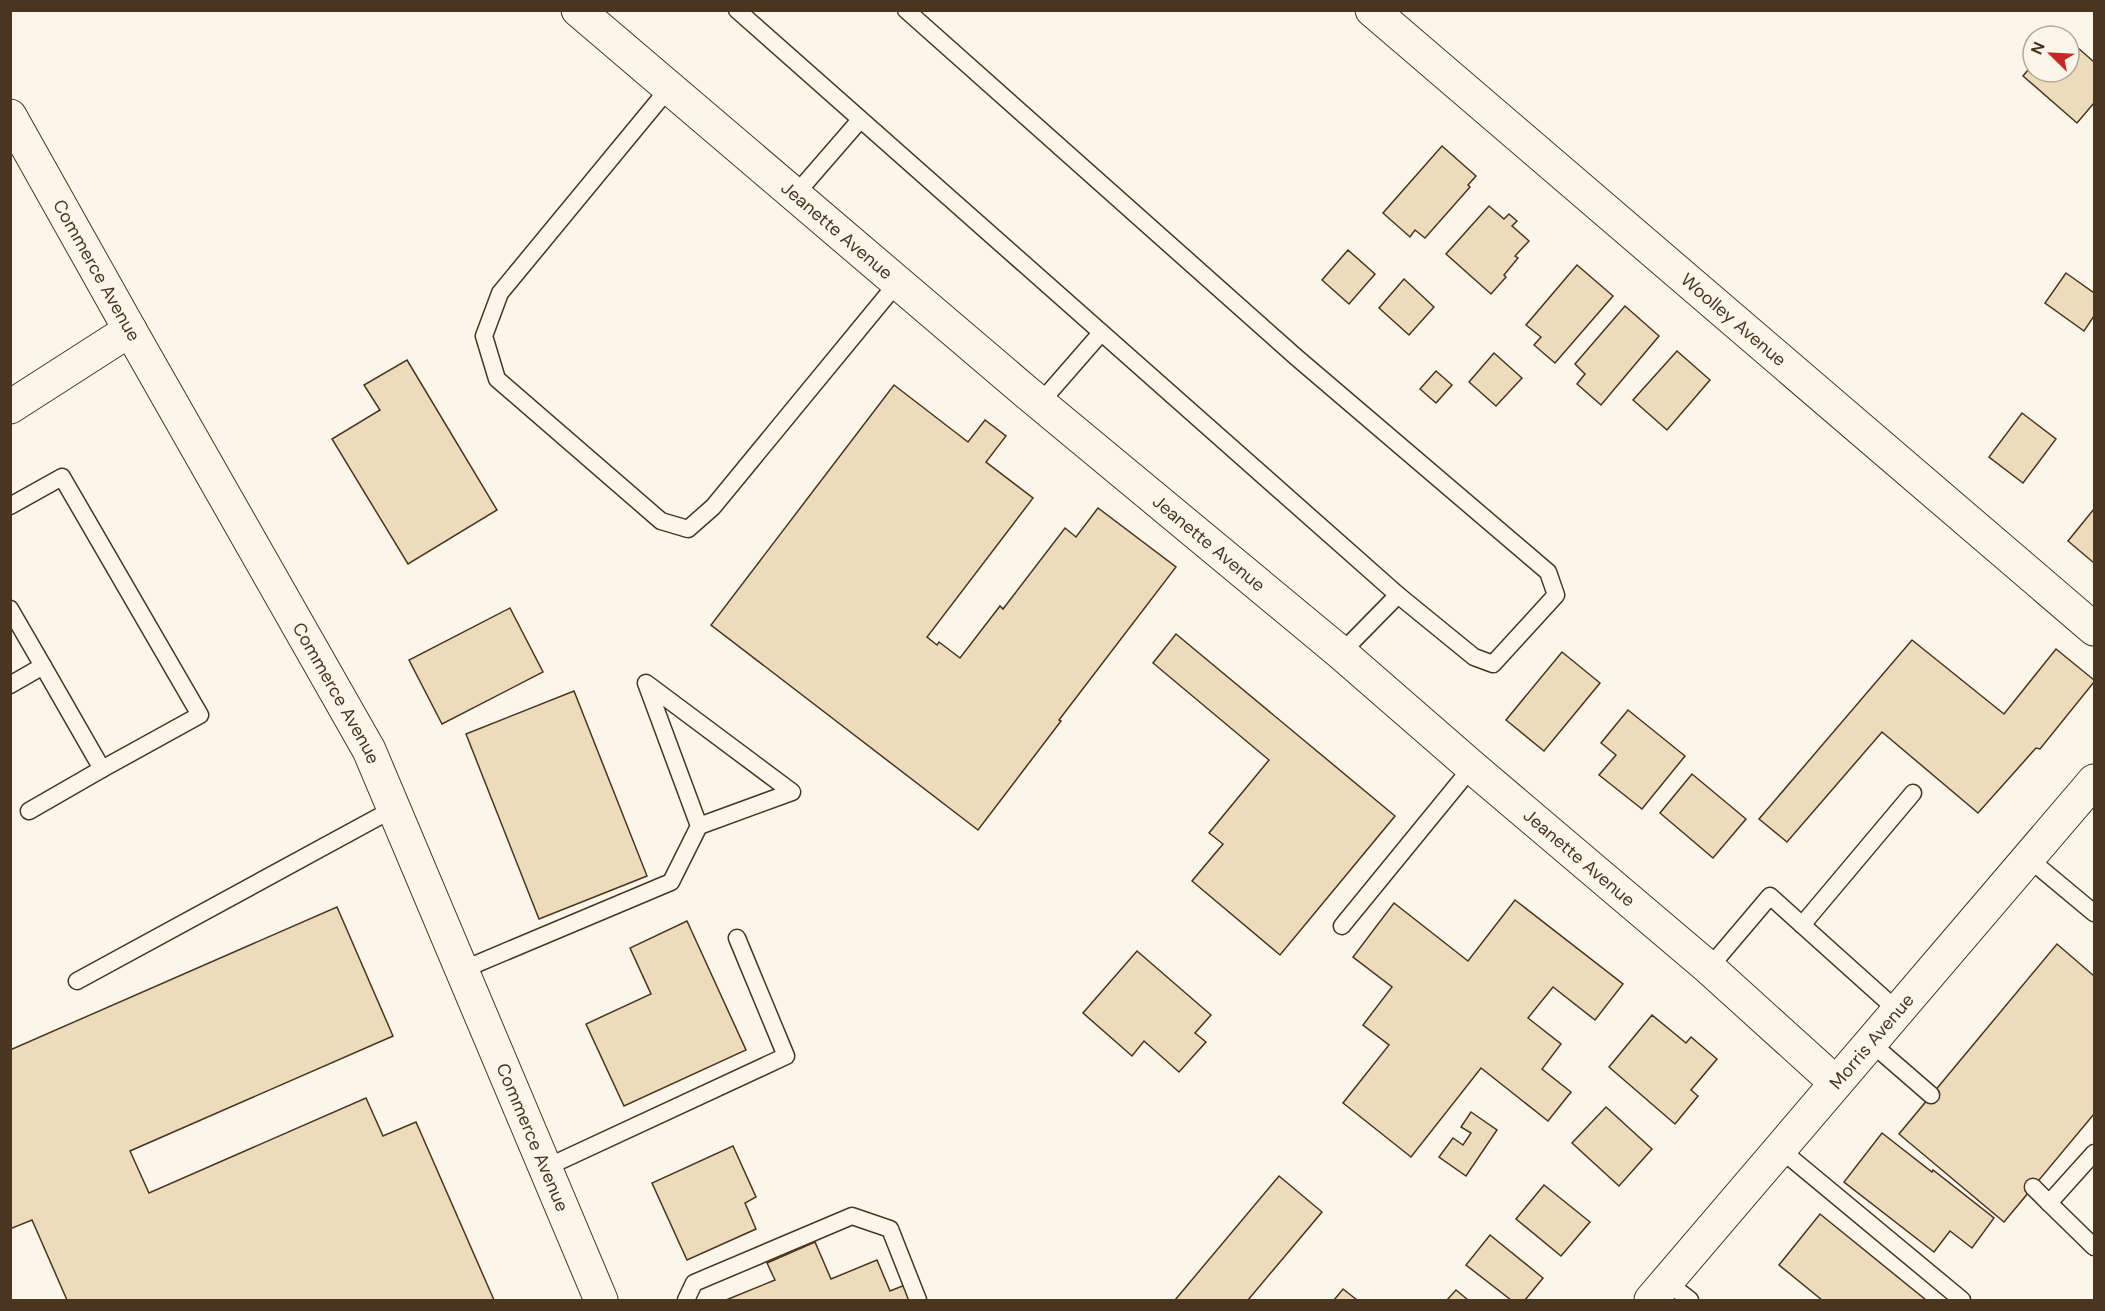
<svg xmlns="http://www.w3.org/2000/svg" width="2105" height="1311" font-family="'DM Sans',sans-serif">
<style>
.building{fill:#ecdcbc;stroke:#4a3520;stroke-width:1.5}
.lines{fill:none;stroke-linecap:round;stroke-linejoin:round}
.lane-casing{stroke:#4a3520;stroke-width:19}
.street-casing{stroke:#4a3520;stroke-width:35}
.primary-casing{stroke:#4a3520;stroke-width:35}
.lane{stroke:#fbf6e9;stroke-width:16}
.street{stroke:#fbf6e9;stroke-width:33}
.primary{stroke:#fbf6e9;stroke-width:33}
.labels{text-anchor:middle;stroke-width:4.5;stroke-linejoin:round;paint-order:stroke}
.street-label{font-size:18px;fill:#4a3520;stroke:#fbf6e9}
</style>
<rect width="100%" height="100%" fill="#fbf6e9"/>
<g class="building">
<polygon points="2069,40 2094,62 2094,103 2077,123 2023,76 2033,64 2033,72 2069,72"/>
<polygon points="1442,146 1476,176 1468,185 1470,187 1425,238 1415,230 1410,237 1383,213"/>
<polygon points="1489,206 1504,219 1509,214 1517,221 1512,226 1529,241 1515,256 1518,258 1504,275 1506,277 1491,294 1446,254"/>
<polygon points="1348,250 1375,274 1349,304 1322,280"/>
<polygon points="1577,265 1613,296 1555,363 1534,345 1541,337 1526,325"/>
<polygon points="2066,273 2094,293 2094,316 2084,331 2045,303"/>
<polygon points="1404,279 1434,307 1409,335 1379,308"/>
<polygon points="1625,306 1659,336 1601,405 1577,384 1585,374 1575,364"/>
<polygon points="1677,351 1710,380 1667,430 1633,400"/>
<polygon points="1494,353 1522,378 1496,406 1469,382"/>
<polygon points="407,360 497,510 408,564 332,439 380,410 364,385"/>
<polygon points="1436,371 1452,385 1436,403 1420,389"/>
<polygon points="894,385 968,442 985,420 1006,436 986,462 1033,498 927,637 937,645 939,642 960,658 1000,606 1003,609 1065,528 1076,537 1098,508 1176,567 1059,720 1061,721 978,830 711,625"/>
<polygon points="2022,413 2056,439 2023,483 1989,457"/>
<polygon points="2094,509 2094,563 2068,541"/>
<polygon points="510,608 543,672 442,724 409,660"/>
<polygon points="1176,634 1395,816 1280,955 1192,881 1223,844 1209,833 1269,760 1153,663"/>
<polygon points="1912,640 2004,714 2056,649 2094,680 2094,682 2040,749 2036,748 1978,813 1882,732 1787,842 1759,819"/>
<polygon points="1562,652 1600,683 1544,751 1506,720"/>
<polygon points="574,691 647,876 539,919 466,734"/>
<polygon points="1628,710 1685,756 1642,809 1599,775 1616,755 1601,743"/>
<polygon points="1692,774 1746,819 1713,858 1660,813"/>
<polygon points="1515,900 1623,984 1595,1020 1553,987 1528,1018 1561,1044 1542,1069 1571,1092 1548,1121 1481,1068 1411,1157 1343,1103 1389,1045 1363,1025 1392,987 1353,957 1394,903 1468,961"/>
<polygon points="337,907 393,1036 130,1151 149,1193 366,1098 383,1136 416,1122 494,1300 67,1300 32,1220 10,1229 10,1050"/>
<polygon points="687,921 746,1050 624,1106 586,1024 651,994 630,948"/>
<polygon points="2057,944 2094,976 2094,1114 2004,1222 1899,1134"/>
<polygon points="1137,951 1211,1015 1195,1033 1206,1042 1179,1072 1144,1041 1132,1056 1083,1013"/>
<polygon points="1652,1015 1686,1043 1691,1037 1717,1059 1691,1090 1698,1096 1675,1124 1609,1067"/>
<polygon points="1606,1107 1652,1149 1619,1186 1572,1143"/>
<polygon points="1471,1112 1497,1130 1466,1176 1439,1157 1453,1138 1463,1145 1471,1133 1461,1127"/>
<polygon points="1882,1133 1932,1172 1933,1170 1994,1218 1972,1248 1950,1231 1934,1252 1844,1182"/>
<polygon points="733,1146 756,1197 745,1203 756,1229 687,1260 652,1183"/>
<polygon points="1279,1176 1322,1212 1248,1300 1175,1300"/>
<polygon points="1544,1185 1590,1222 1561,1256 1516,1219"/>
<polygon points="1820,1214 1926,1300 1822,1300 1779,1265"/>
<polygon points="1490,1235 1543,1278 1525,1300 1511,1300 1466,1265"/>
<polygon points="815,1242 831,1279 877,1260 890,1291 905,1285 911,1300 726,1300 775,1280 767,1263"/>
<polygon points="1343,1289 1357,1300 1334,1300"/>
<polygon points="1456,1290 1468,1300 1447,1300"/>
</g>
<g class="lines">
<defs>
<g id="lane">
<polyline points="737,10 1398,595 1474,657 1493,664 1556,595 1548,572 1296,357 906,10"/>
<polyline points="669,88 500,293 484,336 497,379 661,521 688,529 713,507 898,282"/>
<polyline points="795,195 860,120"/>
<polyline points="1040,403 1101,333"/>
<polyline points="10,506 62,477 200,715 102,769 43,666"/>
<polyline points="10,609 43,666 10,685"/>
<polyline points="1341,653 1398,595"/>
<polyline points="29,811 102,769"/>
<polyline points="2028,858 2094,913"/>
<polyline points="1802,925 1913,793"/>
<polyline points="1342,926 1472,767"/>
<polyline points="1709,968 1770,896 1898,1011"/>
<polyline points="462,970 671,882 699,826 646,683 792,792 699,826"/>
<polyline points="77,981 393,809"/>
<polyline points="1871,1043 1931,1095"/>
<polyline points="1780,1149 1962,1300"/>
<polyline points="2094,1153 2049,1203 2094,1247"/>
<polyline points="545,1168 786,1056 737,938"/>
<polyline points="2033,1187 2049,1203"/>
<polyline points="1667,1282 1690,1300"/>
<polyline points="686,1300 694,1283 852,1216 890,1229 918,1300"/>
</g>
<g id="street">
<path id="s1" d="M 578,10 L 1025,391 L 1341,653 L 1472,767 L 1709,968 L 1836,1083"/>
<path id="s2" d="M 1372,10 L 2094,629"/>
<path id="s3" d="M 10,116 L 130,330 L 369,750 L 601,1300"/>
<polyline points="10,407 130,330"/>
</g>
<g id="primary">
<path id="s4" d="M 1651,1300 L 2094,781"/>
</g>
</defs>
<use href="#lane" class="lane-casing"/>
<use href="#street" class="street-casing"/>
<use href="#primary" class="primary-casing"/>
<use href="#lane" class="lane"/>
<use href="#street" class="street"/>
<use href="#primary" class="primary"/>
</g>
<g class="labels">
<g class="street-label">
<text dy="6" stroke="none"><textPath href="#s1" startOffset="340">Jeanette Avenue</textPath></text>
<text dy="6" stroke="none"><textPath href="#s3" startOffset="177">Commerce Avenue</textPath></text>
<text dy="6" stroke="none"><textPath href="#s2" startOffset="476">Woolley Avenue</textPath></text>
<text dy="6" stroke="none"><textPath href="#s1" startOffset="826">Jeanette Avenue</textPath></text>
<text dy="6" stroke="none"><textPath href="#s3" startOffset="663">Commerce Avenue</textPath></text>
<text dy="6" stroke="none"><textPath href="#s1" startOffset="1312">Jeanette Avenue</textPath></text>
<text dy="6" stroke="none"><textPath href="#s4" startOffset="340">Morris Avenue</textPath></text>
<text dy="6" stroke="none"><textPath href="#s3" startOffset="1149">Commerce Avenue</textPath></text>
</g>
</g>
<rect width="2105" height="1311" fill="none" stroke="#4a3520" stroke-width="24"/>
<g transform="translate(2051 54) rotate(294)"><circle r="28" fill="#fbf6e9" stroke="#b4a999" stroke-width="1.5"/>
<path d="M0-4.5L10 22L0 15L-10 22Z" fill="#c62828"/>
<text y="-9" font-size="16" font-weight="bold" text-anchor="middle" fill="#4a3520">N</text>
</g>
</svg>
